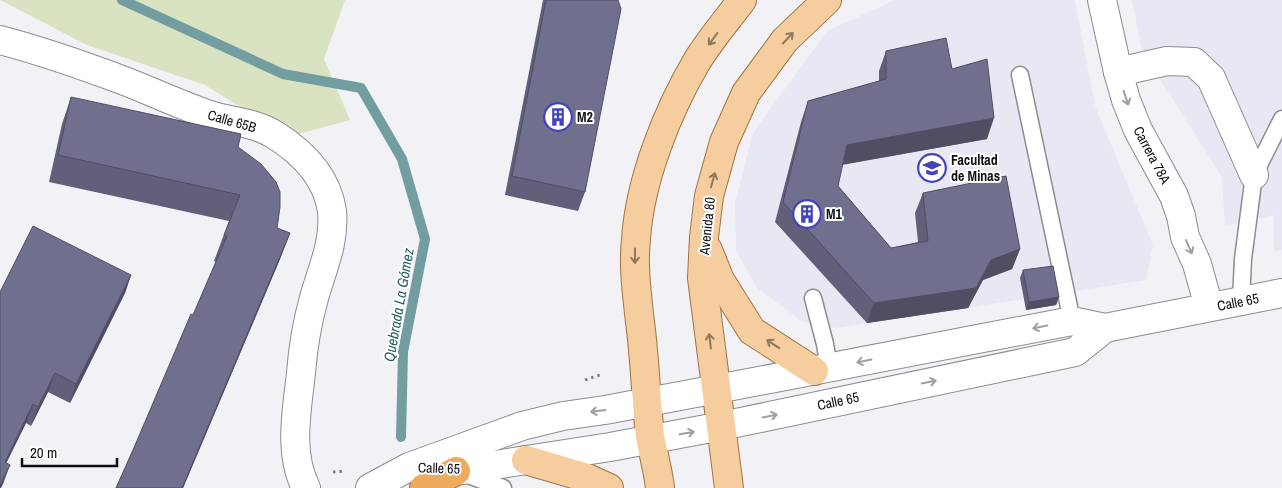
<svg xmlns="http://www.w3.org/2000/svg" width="1282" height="488" font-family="'Archivo Narrow',sans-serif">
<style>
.built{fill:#e8e8f4}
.green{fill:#d9e3c1}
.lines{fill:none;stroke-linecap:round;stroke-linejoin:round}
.stream{stroke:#729da1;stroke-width:10}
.lane-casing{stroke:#8c8c90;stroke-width:19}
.street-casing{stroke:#8c8c90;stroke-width:30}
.secondary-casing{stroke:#8c8c90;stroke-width:30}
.primary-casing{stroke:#a07442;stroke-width:30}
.highway-casing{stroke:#a07442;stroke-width:30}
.path{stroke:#808083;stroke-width:3;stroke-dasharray:2.5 4;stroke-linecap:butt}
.lane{stroke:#fff;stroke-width:16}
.street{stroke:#fff;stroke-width:28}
.secondary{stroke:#fff;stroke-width:28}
.primary{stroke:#f5cd9e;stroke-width:28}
.highway{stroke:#eeab5d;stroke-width:28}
.wall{fill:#615f7a}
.shaded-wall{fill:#4f4e63}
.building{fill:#716f8e;stroke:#4f4e63}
.oneway{stroke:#8e785f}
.oneway2{stroke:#9f9fa0}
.labels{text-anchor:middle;stroke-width:4;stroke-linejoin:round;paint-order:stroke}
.poi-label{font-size:14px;font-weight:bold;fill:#0f0f11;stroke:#fff;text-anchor:start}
.street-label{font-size:14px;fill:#0f0f11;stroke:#fff}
.water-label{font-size:15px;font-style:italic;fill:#225e63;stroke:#fff}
</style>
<rect width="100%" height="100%" fill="#f2f2f6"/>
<g class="built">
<polygon points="895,0 1075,0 1095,106 1153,245 1146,280 836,328 803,322 757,288 736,250 735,203 753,133 827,31"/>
<polygon points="1132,0 1282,0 1282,250 1274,251 1274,215 1225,226 1222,177 1142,51"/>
</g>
<polygon class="green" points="0,0 345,0 324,59 350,120 288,137 205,85 87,45"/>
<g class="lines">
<polyline class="stream" points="122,0 283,74 361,88 402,159 425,239 403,352 401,437"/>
<defs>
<g id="lane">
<polyline points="1020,75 1072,321"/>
<polyline points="813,298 825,344 829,368"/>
<polyline points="1241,301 1243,259 1254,175 1282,119"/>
<polyline points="463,473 503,488"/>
</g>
<g id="street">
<path d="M 0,40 C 42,51 82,65 122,80 C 151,91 180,105 210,115 C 231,122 255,122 275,135 C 302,152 327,177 332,211 C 335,243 322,269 314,298 C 307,323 303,347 301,373 C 297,410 288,453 306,488"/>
<polyline points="1118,72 1167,61 1194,62 1211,78 1254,175"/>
</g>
<g id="secondary">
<polyline points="1102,0 1118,72 1126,100 1138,130 1174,196 1181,216 1185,237 1197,264 1209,307"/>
<polyline points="433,469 456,471 610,447 722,426 1075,352 1105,328"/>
<polyline points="370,488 409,467 522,426 563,416 605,410 717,389 1072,321 1105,328 1282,293"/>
</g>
<g id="primary">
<polyline points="708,250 720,280 752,331 814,371"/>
<polyline points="526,460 587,478 609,488"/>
<path d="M 660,488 C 658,470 653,453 650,436 C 646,398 645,360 640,322 C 637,295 633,267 636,239 C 640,180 667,112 697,61 C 710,40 727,20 742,0"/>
<polyline points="729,488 702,278 704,237 709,196 724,142 746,93 785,40 827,0"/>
</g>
<polyline id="highway" points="424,488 456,471"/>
</defs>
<use href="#lane" class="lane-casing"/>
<use href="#street" class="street-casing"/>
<use href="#secondary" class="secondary-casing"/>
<use href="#primary" class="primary-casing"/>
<use href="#highway" class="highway-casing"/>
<g class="path">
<polyline points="585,380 603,374"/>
<polyline points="333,472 346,471"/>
</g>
<use href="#lane" class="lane"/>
<use href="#street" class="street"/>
<use href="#secondary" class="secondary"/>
<use href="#primary" class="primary"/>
<use href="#highway" class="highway"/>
</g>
<g class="wall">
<polygon points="543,0 618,0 585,192 578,211 505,195"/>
<polygon points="886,51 952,69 987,139 842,165 838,186 891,248 918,242 915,213 923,193 1020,249 1012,269 983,280 968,308 867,323 775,222 801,122 808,101 879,81 879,71"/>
<polygon points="71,97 238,147 277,228 290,233 280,259 183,488 116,488 193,315 216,262 214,261 229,221 49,182 62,124"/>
<polygon points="1023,270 1059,297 1056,305 1026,310 1020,278"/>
<polygon points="131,275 125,293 70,403 48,392 31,426 26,423 6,463 3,484 0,292"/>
</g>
<g class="shaded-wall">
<polygon points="994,118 987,139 839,165 847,145"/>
<polygon points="290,233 280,259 183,488 182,488"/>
<polygon points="1020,249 1012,269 983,280 968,308 867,323 874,303"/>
<polygon points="131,275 125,293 70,403 76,384"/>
<polygon points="1059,297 1056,305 1026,310 1029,302"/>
<polygon points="55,373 48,392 31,426 38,407"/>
<polygon points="33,404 26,423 0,476 5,462"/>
<polygon points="10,465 3,484 1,488 0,488 0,485"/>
</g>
<g class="building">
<polygon points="546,0 618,0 621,9 585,192 512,176"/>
<polygon points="946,38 952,69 987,59 994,118 847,145 838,186 891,248 928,241 923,193 1006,176 1020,249 991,260 976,288 874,303 783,202 808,101 886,79 886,51"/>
<polygon points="71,97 241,134 238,147 261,164 276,182 280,192 280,207 277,228 290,233 182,488 116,488 133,450 191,314 193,315 227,236 224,235 240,195 58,155"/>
<polygon points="33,226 131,275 76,384 55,373 38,407 33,404 5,462 10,465 0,485 0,292"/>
<polygon points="1053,266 1059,297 1029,302 1023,270"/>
</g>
<defs><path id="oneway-shaft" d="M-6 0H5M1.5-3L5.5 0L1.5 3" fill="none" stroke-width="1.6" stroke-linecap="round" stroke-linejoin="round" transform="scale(1.25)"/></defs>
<g class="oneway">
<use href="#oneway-shaft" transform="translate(788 38) rotate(-47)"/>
<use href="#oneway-shaft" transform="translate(713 39) rotate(126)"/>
<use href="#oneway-shaft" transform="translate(713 180) rotate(-74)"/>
<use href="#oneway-shaft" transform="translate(635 256) rotate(90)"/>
<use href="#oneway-shaft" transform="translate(710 341) rotate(-97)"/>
<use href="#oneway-shaft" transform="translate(773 344) rotate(-147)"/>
</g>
<g class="oneway2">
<use href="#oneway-shaft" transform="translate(1126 98) rotate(72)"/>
<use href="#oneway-shaft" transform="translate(1189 247) rotate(66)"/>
<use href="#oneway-shaft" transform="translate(1040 327) rotate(169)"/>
<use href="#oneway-shaft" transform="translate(864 361) rotate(169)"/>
<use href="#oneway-shaft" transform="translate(929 382) rotate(-12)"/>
<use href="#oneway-shaft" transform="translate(598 411) rotate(173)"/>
<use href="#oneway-shaft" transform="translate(770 416) rotate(-12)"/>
<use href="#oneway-shaft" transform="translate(687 433) rotate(-10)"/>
</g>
<defs>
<symbol id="building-ring" viewBox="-11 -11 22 22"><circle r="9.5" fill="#fff" stroke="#4245ba" stroke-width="1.5"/><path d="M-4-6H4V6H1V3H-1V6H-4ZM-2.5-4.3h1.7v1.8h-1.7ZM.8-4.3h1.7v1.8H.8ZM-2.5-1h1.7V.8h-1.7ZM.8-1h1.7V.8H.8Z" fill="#4245ba"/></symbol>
<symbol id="university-ring" viewBox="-11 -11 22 22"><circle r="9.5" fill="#fff" stroke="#4245ba" stroke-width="1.5"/><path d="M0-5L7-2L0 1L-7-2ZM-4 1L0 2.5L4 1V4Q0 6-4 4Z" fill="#4245ba"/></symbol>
</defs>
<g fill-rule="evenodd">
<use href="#building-ring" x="542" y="101" width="32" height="32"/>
<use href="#university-ring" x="916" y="152" width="32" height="32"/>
<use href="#building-ring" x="791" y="198" width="32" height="32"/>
</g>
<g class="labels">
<g class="poi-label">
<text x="577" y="122">M2</text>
<text x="951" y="165">Facultad<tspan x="951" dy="16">de Minas</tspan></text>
<text x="826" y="219">M1</text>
</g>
<g class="street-label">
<text transform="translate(232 121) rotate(16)" y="5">Calle 65B</text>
<text transform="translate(1152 155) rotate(62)" y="5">Carrera 78A</text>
<text transform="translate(707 226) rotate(-84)" y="5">Avenida 80</text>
<text transform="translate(1238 302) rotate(-11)" y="5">Calle 65</text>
<text transform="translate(838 401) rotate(-12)" y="5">Calle 65</text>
<text transform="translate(439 468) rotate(2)" y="5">Calle 65</text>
</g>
<g class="water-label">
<text transform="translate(399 305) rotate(-80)" y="5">Quebrada La Gómez</text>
</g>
</g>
<path d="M22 458v8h95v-8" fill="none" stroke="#0f0f11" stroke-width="2.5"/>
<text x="30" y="458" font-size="15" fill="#0f0f11" stroke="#ffffff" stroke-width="4" paint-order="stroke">20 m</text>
</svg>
